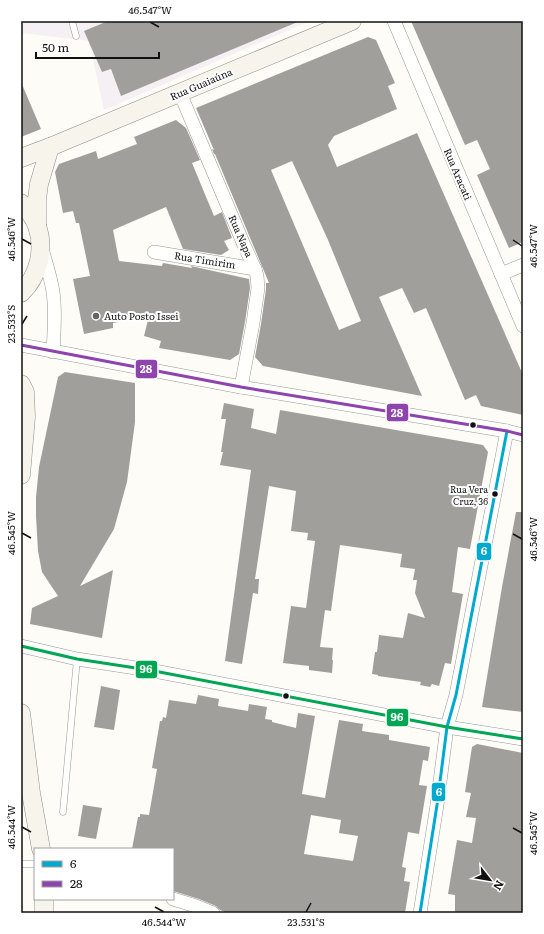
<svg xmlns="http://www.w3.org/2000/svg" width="544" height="934" font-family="Literata,serif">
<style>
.industrial{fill:#f5f0f3}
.building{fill:#a19f9c;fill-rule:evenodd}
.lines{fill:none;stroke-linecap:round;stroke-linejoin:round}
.lane-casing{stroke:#979795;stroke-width:7}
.street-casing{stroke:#979795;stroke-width:14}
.secondary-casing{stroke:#8e8d8b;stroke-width:19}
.lane{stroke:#fffffe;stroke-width:6}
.street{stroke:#fffffe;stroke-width:13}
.secondary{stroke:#f6f4eb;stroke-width:18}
.bus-1-casing{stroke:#fff;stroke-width:6}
.bus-2-casing{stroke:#fff;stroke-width:6}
.bus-3-casing{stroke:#fff;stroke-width:6}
.bus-1{stroke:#00a9ce;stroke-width:3}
.bus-2{stroke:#8e44ad;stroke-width:3}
.bus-3{stroke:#00a651;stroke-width:3}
.ticks{fill:none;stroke:#111;stroke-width:1.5}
.poi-dot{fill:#646362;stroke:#fff;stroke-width:1.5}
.bus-dot{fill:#111;stroke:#fff;stroke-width:1.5}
.labels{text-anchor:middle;stroke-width:4;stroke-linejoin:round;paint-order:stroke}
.bus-label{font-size:9px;fill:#111;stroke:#fff;text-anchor:end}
.street-label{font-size:10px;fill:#111;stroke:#fff}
.poi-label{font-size:10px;fill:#111;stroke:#fff;text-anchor:start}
.line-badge{stroke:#fff;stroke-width:1.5}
.badge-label{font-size:11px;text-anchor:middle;font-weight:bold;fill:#fff}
.neatline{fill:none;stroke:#111;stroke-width:1.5}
.ticks-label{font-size:10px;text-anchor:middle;fill:#111}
</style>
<rect width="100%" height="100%" fill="#fdfcf7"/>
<polygon class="industrial" points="21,21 310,21 104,110 89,41 21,33"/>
<g class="building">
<polygon points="108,21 300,21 121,96 111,69 102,72 84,31"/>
<polygon points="411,21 523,21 523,242 509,248 477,175 490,169 477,140 465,145"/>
<path d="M 368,37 L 376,40 L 395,83 L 388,86 L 397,109 L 334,136 L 328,145 L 337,167 L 417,133 L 523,375 L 523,415 L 481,406 L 476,395 L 465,400 L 426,308 L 414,313 L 402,288 L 379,297 L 422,396 L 363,385 L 263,366 L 255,357 L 261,324 L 266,289 L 266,283 L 269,283 L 215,154 L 214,154 L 212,149 L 214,150 L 196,108 ZM 292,161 L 328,240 L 361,321 L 339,330 L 271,170 Z"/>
<polygon points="21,82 41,129 21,137"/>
<polygon points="176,120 186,128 200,160 192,163 214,216 222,212 232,238 224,241 229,250 221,255 183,249 166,207 113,230 119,261 162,266 163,263 192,268 191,266 249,279 250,288 245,322 239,354 230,360 159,348 161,341 144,336 149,316 113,323 113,328 84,334 73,279 90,276 79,223 76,223 73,211 63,213 55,172 59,164 96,151 98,159 137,144 134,137"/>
<polygon points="65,372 135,383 135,422 127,482 114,529 80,586 113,570 102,638 30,624 32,608 58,596 42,572 38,551 36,516 36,497 39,467 58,377"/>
<polygon points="224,403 254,409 251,428 276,434 280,410 483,445 488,452 470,549 458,547 452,592 463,594 451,664 445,663 439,686 432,684 430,687 420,685 421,682 378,676 378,675 372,674 375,652 377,652 379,635 403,638 408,613 425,618 415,593 417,580 413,580 415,569 400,567 402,554 340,545 331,611 325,610 320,647 333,648 332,660 333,660 332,673 309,670 309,666 283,663 291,606 306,608 315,541 307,540 308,533 291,531 296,491 269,486 255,579 259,579 258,594 253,593 242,664 225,661 251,470 220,465 223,452 221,452 226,419 221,419"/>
<polygon points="516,512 523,512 523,712 482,707 502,587"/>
<polygon points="101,686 120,690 114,730 94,727"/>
<path d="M 198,695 L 219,699 L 218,706 L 248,711 L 249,704 L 267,707 L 265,719 L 272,720 L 272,722 L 296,728 L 298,713 L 315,716 L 302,794 L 325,798 L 339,720 L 363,724 L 362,731 L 389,735 L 389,740 L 430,747 L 428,761 L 423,760 L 419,785 L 427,786 L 419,834 L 408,832 L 402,867 L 406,868 L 404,881 L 410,882 L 405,913 L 228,913 L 220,910 L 216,906 L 199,899 L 173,891 L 173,849 L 132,849 L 138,817 L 140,817 L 140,814 L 149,815 L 157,769 L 152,768 L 160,721 L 162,721 L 163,717 L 166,718 L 169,700 L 196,704 ZM 311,815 L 341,820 L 339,833 L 358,836 L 353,861 L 304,854 Z"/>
<polygon points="477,744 523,753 523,913 455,913 455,895 448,894 457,840 472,843 476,818 466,817 471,793 465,792 472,747"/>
<polygon points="83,805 102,808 96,839 78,836"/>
</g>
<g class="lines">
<defs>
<g id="lane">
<polyline points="72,21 76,36"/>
<polyline points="63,812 77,659"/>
<polyline points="21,864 35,864"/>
</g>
<g id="street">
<polyline points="394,21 523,326"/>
<polyline points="180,93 244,245 255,269 257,276 258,288 253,323 241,387"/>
<path d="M 42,249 C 46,263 51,278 53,292 C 56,312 54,332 53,352"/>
<polyline points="154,252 255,269"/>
<polyline points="501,274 523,265"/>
<polyline points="21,345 241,387 507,431 523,435"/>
<polyline points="21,646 77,659 149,670 447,727 523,739"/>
<polyline points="173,899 196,906 213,913"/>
<polyline points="420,913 437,805 447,727 456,695 507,431"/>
</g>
<g id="secondary">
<polyline points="21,158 50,147 352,21"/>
<path d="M 21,203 C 27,209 34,217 37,226 C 45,249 39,276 21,293"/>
<polyline points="37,225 37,199 39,184 50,147"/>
<polyline points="21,384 25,392 26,417 21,475"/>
<polyline points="21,713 31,793 41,849"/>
<polyline points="44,913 44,899"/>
</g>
</defs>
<use href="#lane" class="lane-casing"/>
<use href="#street" class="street-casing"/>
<use href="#secondary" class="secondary-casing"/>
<use href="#lane" class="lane"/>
<use href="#street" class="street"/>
<use href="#secondary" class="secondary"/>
<defs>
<polyline id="bus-1" points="420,913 437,805 447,727 456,695 507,431"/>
<polyline id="bus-2" points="21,345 241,387 507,431 523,435"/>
<polyline id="bus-3" points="21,646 77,659 149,670 447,727 523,739"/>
</defs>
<use href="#bus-1" class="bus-1-casing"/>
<use href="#bus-2" class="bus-2-casing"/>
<use href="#bus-3" class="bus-3-casing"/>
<use href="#bus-1" class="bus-1"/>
<use href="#bus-2" class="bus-2"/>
<use href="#bus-3" class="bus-3"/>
</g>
<path class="ticks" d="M 150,22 L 159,27M 22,239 L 31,244M 513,240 L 522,246M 22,324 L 27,316M 22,533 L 31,538M 513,534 L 522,539M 22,827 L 31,832M 513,828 L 522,833M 155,907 L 164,912M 306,912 L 311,903"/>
<circle class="poi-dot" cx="96" cy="316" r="4"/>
<g class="bus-dot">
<circle cx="473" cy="425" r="3.5"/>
<circle cx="495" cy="494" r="3.5"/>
<circle cx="286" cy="696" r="3.5"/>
</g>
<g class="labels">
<g class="bus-label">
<text x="488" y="493">Rua Vera<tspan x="488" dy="12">Cruz, 36</tspan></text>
</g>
<g class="street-label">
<text transform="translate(201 84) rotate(-23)" y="4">Rua Guaiaúna</text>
<text transform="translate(458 174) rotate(67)" y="4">Rua Aracati</text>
<text transform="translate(241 236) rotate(66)" y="4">Rua Napa</text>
<text transform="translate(205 260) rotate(9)" y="4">Rua Timirim</text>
</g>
<g class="poi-label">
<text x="104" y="320">Auto Posto Issei</text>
</g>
</g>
<g class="line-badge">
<rect x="135" y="359" width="23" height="20" rx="4" fill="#8e44ad"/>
<rect x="386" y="403" width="23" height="19" rx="4" fill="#8e44ad"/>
<rect x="476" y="542" width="16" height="19" rx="4" fill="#00a9ce"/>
<rect x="135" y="660" width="23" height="19" rx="4" fill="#00a651"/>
<rect x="386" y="708" width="23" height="19" rx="4" fill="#00a651"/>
<rect x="431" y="782" width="15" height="20" rx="4" fill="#00a9ce"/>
</g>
<g class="badge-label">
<text x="146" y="373">28</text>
<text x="397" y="417">28</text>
<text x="484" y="555">6</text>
<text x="146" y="673">96</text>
<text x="397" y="721">96</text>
<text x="439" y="796">6</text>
</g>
<rect width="544" height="934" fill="none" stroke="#ffffff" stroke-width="44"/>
<rect x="34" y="848" width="140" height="52" fill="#ffffff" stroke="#a0a0a0"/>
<rect x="42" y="861" width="20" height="6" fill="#00a9ce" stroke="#a0a0a0"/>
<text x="70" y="868" font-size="12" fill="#111111">6</text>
<rect x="42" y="881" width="20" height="6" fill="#8e44ad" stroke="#a0a0a0"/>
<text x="70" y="888" font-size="12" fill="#111111">28</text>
<g transform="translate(490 880) rotate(121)" stroke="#ffffff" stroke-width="3" paint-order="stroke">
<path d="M0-3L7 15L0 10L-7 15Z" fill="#111111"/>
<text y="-6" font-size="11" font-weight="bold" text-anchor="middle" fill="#111111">N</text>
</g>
<path d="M36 52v6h123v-6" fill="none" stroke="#111111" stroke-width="2"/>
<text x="42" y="52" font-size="12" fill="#111111" stroke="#ffffff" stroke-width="3" paint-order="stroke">50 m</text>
<rect x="22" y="22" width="500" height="890" class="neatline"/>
<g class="ticks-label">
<text x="150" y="14">46.547°W</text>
<text transform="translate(11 239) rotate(-90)" y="4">46.546°W</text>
<text transform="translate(533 246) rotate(-90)" y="4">46.547°W</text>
<text transform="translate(11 324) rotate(-90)" y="4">23.533°S</text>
<text transform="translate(11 533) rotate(-90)" y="4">46.545°W</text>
<text transform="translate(533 539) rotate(-90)" y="4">46.546°W</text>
<text transform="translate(11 827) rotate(-90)" y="4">46.544°W</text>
<text transform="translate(533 833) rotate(-90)" y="4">46.545°W</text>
<text x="164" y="926">46.544°W</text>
<text x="306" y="926">23.531°S</text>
</g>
</svg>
